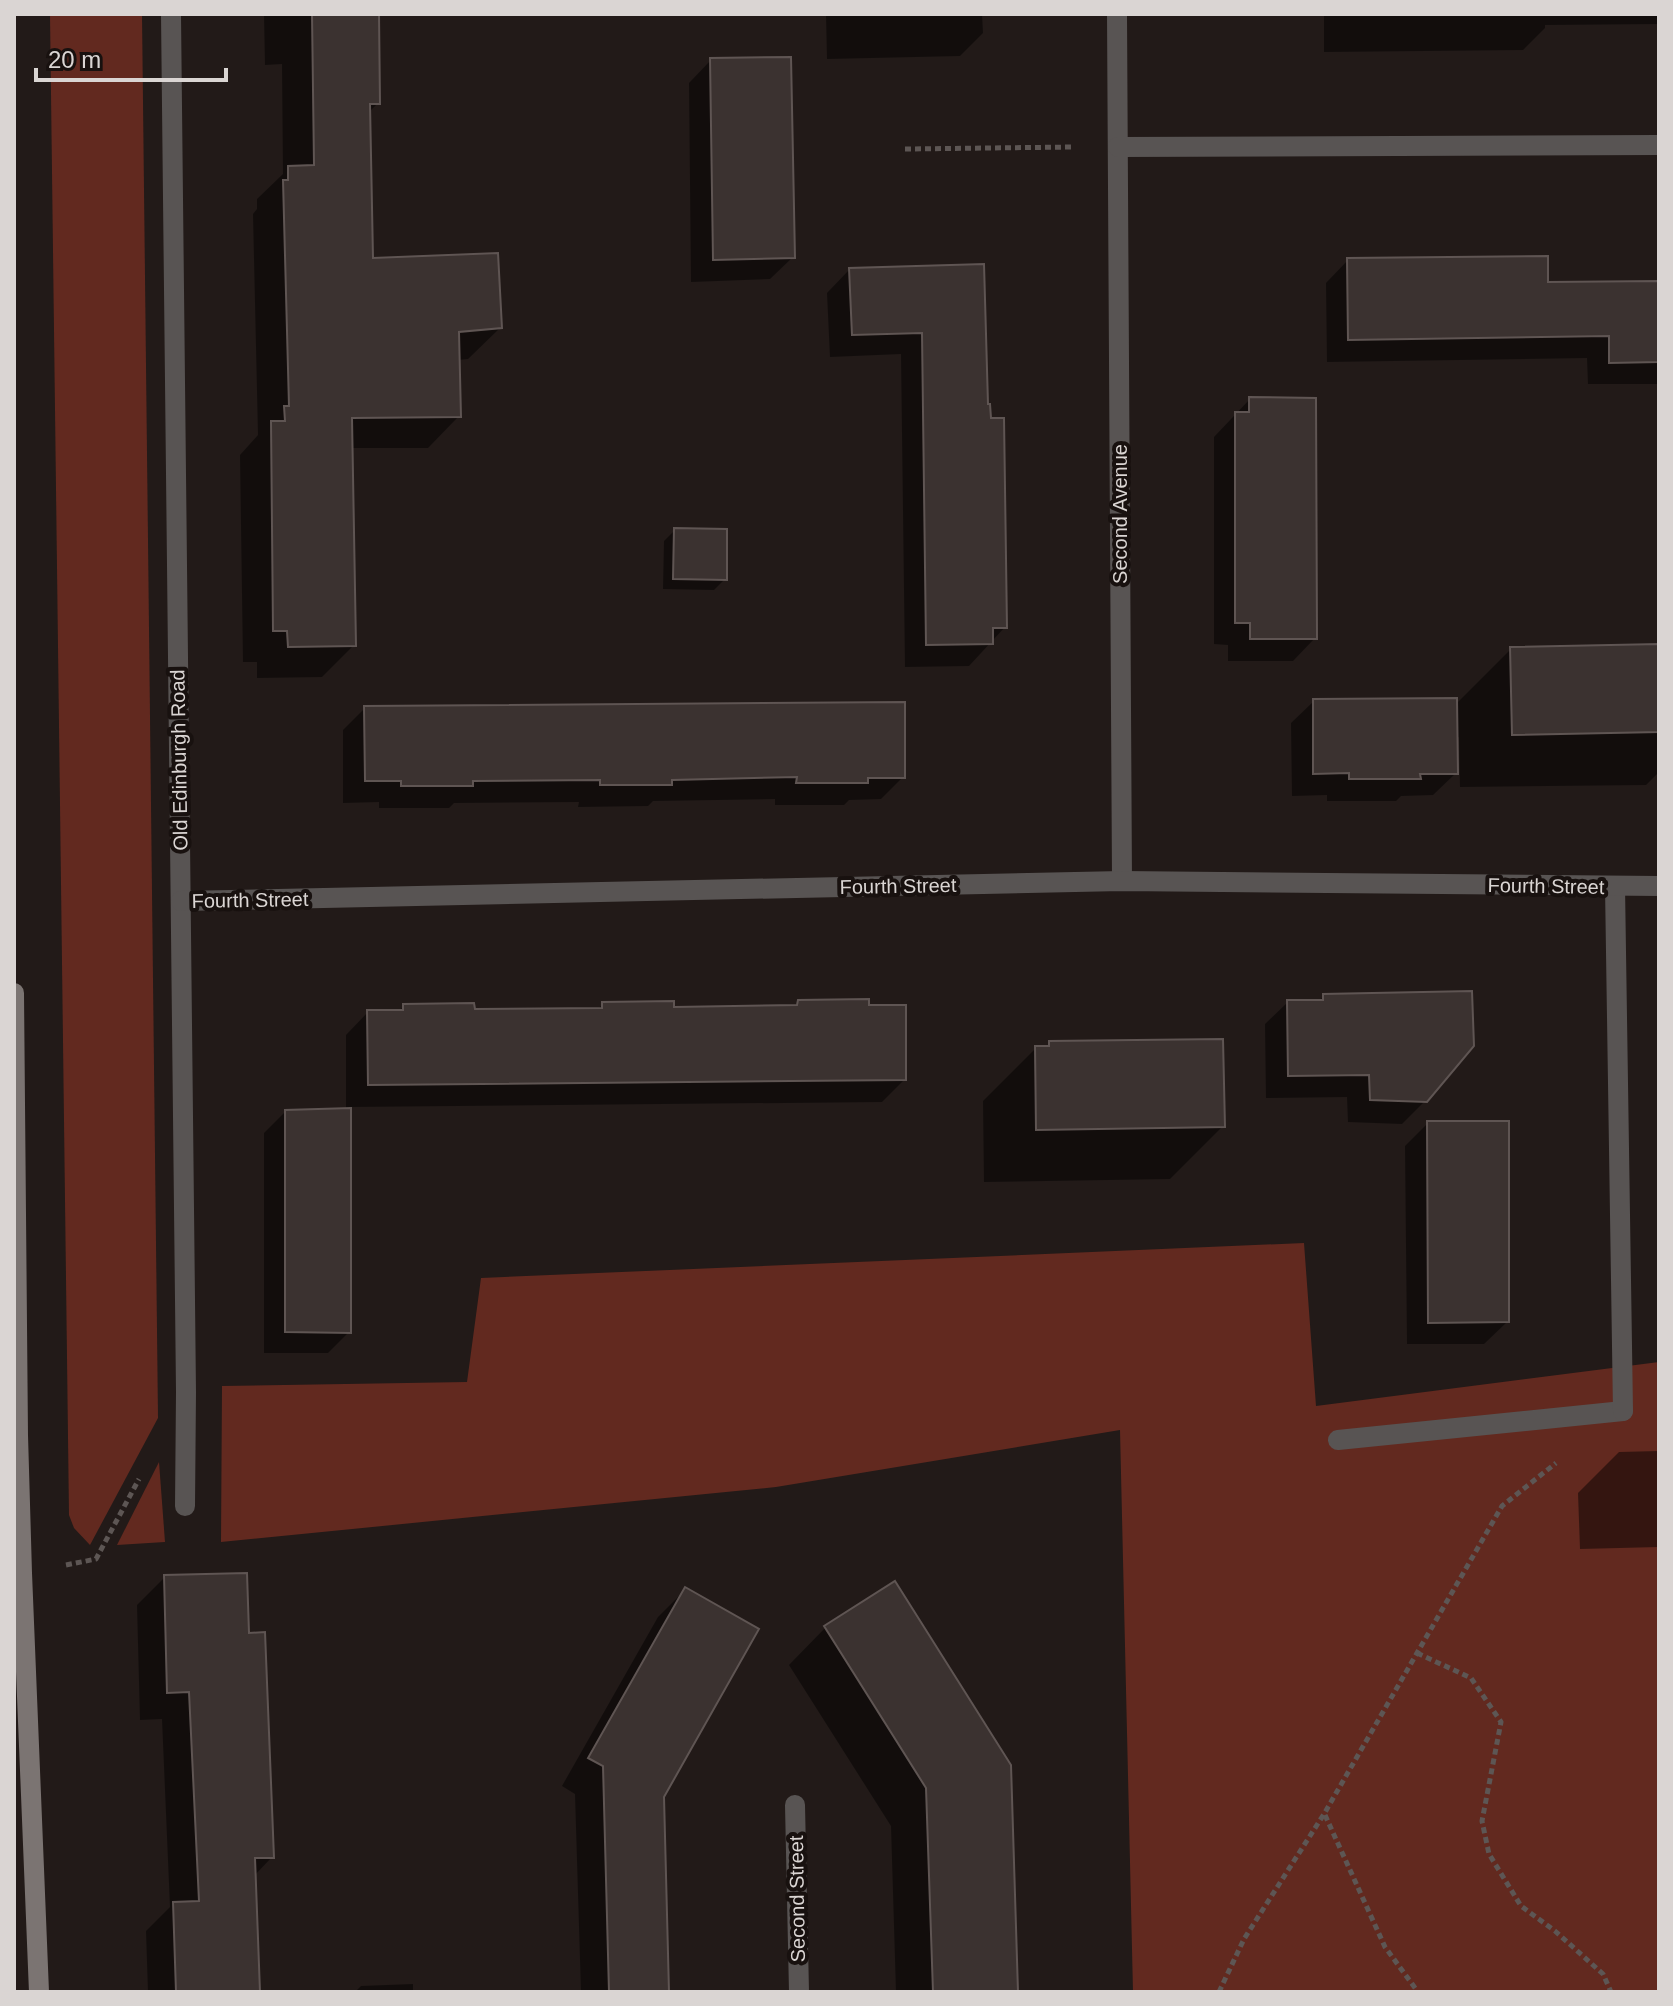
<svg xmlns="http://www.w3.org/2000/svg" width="1673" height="2006" font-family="Helvetica,sans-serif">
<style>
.green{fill:#62291f}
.shadow{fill:#0007}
.building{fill:#3b3230;stroke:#5f5553;stroke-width:2}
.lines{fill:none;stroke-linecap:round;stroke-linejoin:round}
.path{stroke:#5d5654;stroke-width:5;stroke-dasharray:6 4;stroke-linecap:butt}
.lane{stroke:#585453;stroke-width:20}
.street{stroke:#585453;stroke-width:20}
.secondary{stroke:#7b7472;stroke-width:20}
.labels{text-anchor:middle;stroke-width:8;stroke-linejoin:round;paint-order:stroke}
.street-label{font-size:20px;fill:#dad5d3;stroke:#18110f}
</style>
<rect width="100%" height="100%" fill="#221a18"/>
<g class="green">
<polygon points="50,14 142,14 158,1418 90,1545 74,1528 69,1515"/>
<polygon points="1304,1243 1316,1406 1659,1362 1659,1992 1133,1992 1120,1430 776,1487 221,1542 222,1386 467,1382 481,1278"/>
<polygon points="159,1462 165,1542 117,1545"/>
</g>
<g class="shadow">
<polygon points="264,14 376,14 378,103 368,113 371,260 500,328 468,359 458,360 459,416 428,448 350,448 354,645 322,677 257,678 257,662 243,662 240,455 258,435 253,214 257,209 257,199 283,174 282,64 265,65"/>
<polygon points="826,14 982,14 983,33 960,56 827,59"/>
<polygon points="1324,14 1659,14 1659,24 1545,25 1545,28 1523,50 1324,52"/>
<polygon points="711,60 793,257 770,279 691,282 689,83"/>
<polygon points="1348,260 1546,284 1659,283 1659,384 1588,384 1587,358 1327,362 1326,283"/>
<polygon points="983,266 986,406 1005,627 969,666 905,667 901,354 830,357 827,293 849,270"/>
<polygon points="1250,399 1315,638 1293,661 1228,661 1228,645 1214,644 1214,437"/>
<polygon points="675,530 725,579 714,590 663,589 664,541"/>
<polygon points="1659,646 1659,772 1646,785 1460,787 1459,737 1455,738 1456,773 1433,795 1401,796 1396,801 1327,801 1327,795 1292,796 1291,723 1314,701 1455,705 1511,649"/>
<polygon points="365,708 903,777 881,799 849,800 844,805 775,805 775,799 653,801 648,806 578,807 579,802 454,803 449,808 379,808 379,802 343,803 343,730"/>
<polygon points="1324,996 1425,1101 1402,1124 1348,1122 1347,1097 1266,1098 1265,1024 1288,1002 1318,1002"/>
<polygon points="798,1002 904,1080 882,1102 349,1107 349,1332 328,1353 264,1353 264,1133 285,1112 346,1110 346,1035 368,1012 398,1012 404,1006 473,1011 597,1010 603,1004 672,1009 794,1007"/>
<polygon points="1050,1043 1223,1126 1170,1179 984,1182 983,1101 1036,1048 1045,1048"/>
<polygon points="1428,1123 1507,1322 1484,1344 1407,1344 1405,1146"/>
<polygon points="1659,1451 1659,1547 1580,1549 1578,1493 1619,1452"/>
<polygon points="165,1577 247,1635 272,1857 254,1876 258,1992 148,1992 146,1931 170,1907 162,1719 140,1720 137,1605"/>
<polygon points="894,1584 1015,1992 896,1992 891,1826 789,1665 825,1628"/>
<polygon points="685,1590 662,1796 667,1992 581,1992 575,1794 562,1786 658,1617"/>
<polygon points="413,1984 413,1992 355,1992 361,1986"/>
</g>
<g class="building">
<polygon points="312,14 379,14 380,104 370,104 373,258 498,253 502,328 459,332 461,417 352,418 356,646 288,647 287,631 273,631 271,421 285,421 284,406 289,406 283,180 288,180 288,166 314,165"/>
<polygon points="791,57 795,258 713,260 710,58"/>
<polygon points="1548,256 1548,282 1659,281 1659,362 1609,363 1609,336 1348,340 1347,258"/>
<polygon points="984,264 988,404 990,404 991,418 1004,418 1007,628 993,628 993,644 926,645 922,333 852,335 849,268"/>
<polygon points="1249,397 1316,398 1317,639 1250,639 1250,623 1235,623 1235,412 1249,412"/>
<polygon points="674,528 727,529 727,580 673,579"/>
<polygon points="1659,644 1659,732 1512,735 1510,647"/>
<polygon points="1457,698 1458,774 1420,774 1421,779 1349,779 1349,773 1313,774 1313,699"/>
<polygon points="905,702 905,778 868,778 868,783 796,783 797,777 672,780 672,785 600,785 600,780 473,781 473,786 401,786 401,781 365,781 364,706"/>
<polygon points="1472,991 1474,1046 1427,1102 1370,1100 1369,1075 1288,1076 1287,1000 1323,1000 1323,994"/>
<polygon points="869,999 869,1005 906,1005 906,1080 368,1085 367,1010 403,1010 403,1004 474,1003 475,1009 602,1008 602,1002 674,1001 674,1007 797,1005 798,1000"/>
<polygon points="1223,1039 1225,1127 1036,1130 1035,1046 1049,1046 1049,1041"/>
<polygon points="351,1108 351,1333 285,1332 285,1110"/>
<polygon points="1427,1121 1509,1121 1509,1322 1428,1323"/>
<polygon points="247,1573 249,1633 265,1632 274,1858 255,1858 260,1992 176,1992 173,1902 199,1901 189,1692 167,1693 164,1575"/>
<polygon points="895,1581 1011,1765 1018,1992 933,1992 926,1788 824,1626"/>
<polygon points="685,1587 759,1629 664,1797 669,1992 609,1992 603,1766 588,1758"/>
</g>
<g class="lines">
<g class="path">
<polyline points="905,149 1073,147"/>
<polyline points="66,1565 96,1559 139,1479"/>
<polyline points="1417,1653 1471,1678 1501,1722 1482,1821 1489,1854 1521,1906 1555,1931 1603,1974 1611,1992"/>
<polyline points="1325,1815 1385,1947 1418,1992"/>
<polyline points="1219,1992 1244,1939 1324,1814 1502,1506 1556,1463"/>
</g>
<polyline class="lane" points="1338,1440 1623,1411"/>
<g class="street">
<polyline points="171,14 186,1392 185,1506"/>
<polyline points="1117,14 1122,881"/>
<polyline points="1118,147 1659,145"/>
<polyline points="1615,886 1623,1411"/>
<polyline points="181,901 1122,881 1659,886"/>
<polyline points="795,1805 799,1992"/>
</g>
<polyline class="secondary" points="14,993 18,1435 22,1573 39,1992"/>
</g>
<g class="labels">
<g class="street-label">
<text transform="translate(1120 514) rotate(-90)" y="7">Second Avenue</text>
<text transform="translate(179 760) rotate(-91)" y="7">Old Edinburgh Road</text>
<text transform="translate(898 886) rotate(-1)" y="7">Fourth Street</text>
<text transform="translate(1546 886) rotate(1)" y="7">Fourth Street</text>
<text transform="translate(250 900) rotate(-1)" y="7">Fourth Street</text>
<text transform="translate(797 1899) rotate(-91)" y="7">Second Street</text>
</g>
</g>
<rect width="1673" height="2006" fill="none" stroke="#dad5d3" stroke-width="32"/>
<path d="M36 68v12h190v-12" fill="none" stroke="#dad5d3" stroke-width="4"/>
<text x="48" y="68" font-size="24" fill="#dad5d3" stroke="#18110f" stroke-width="6" paint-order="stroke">20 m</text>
</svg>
